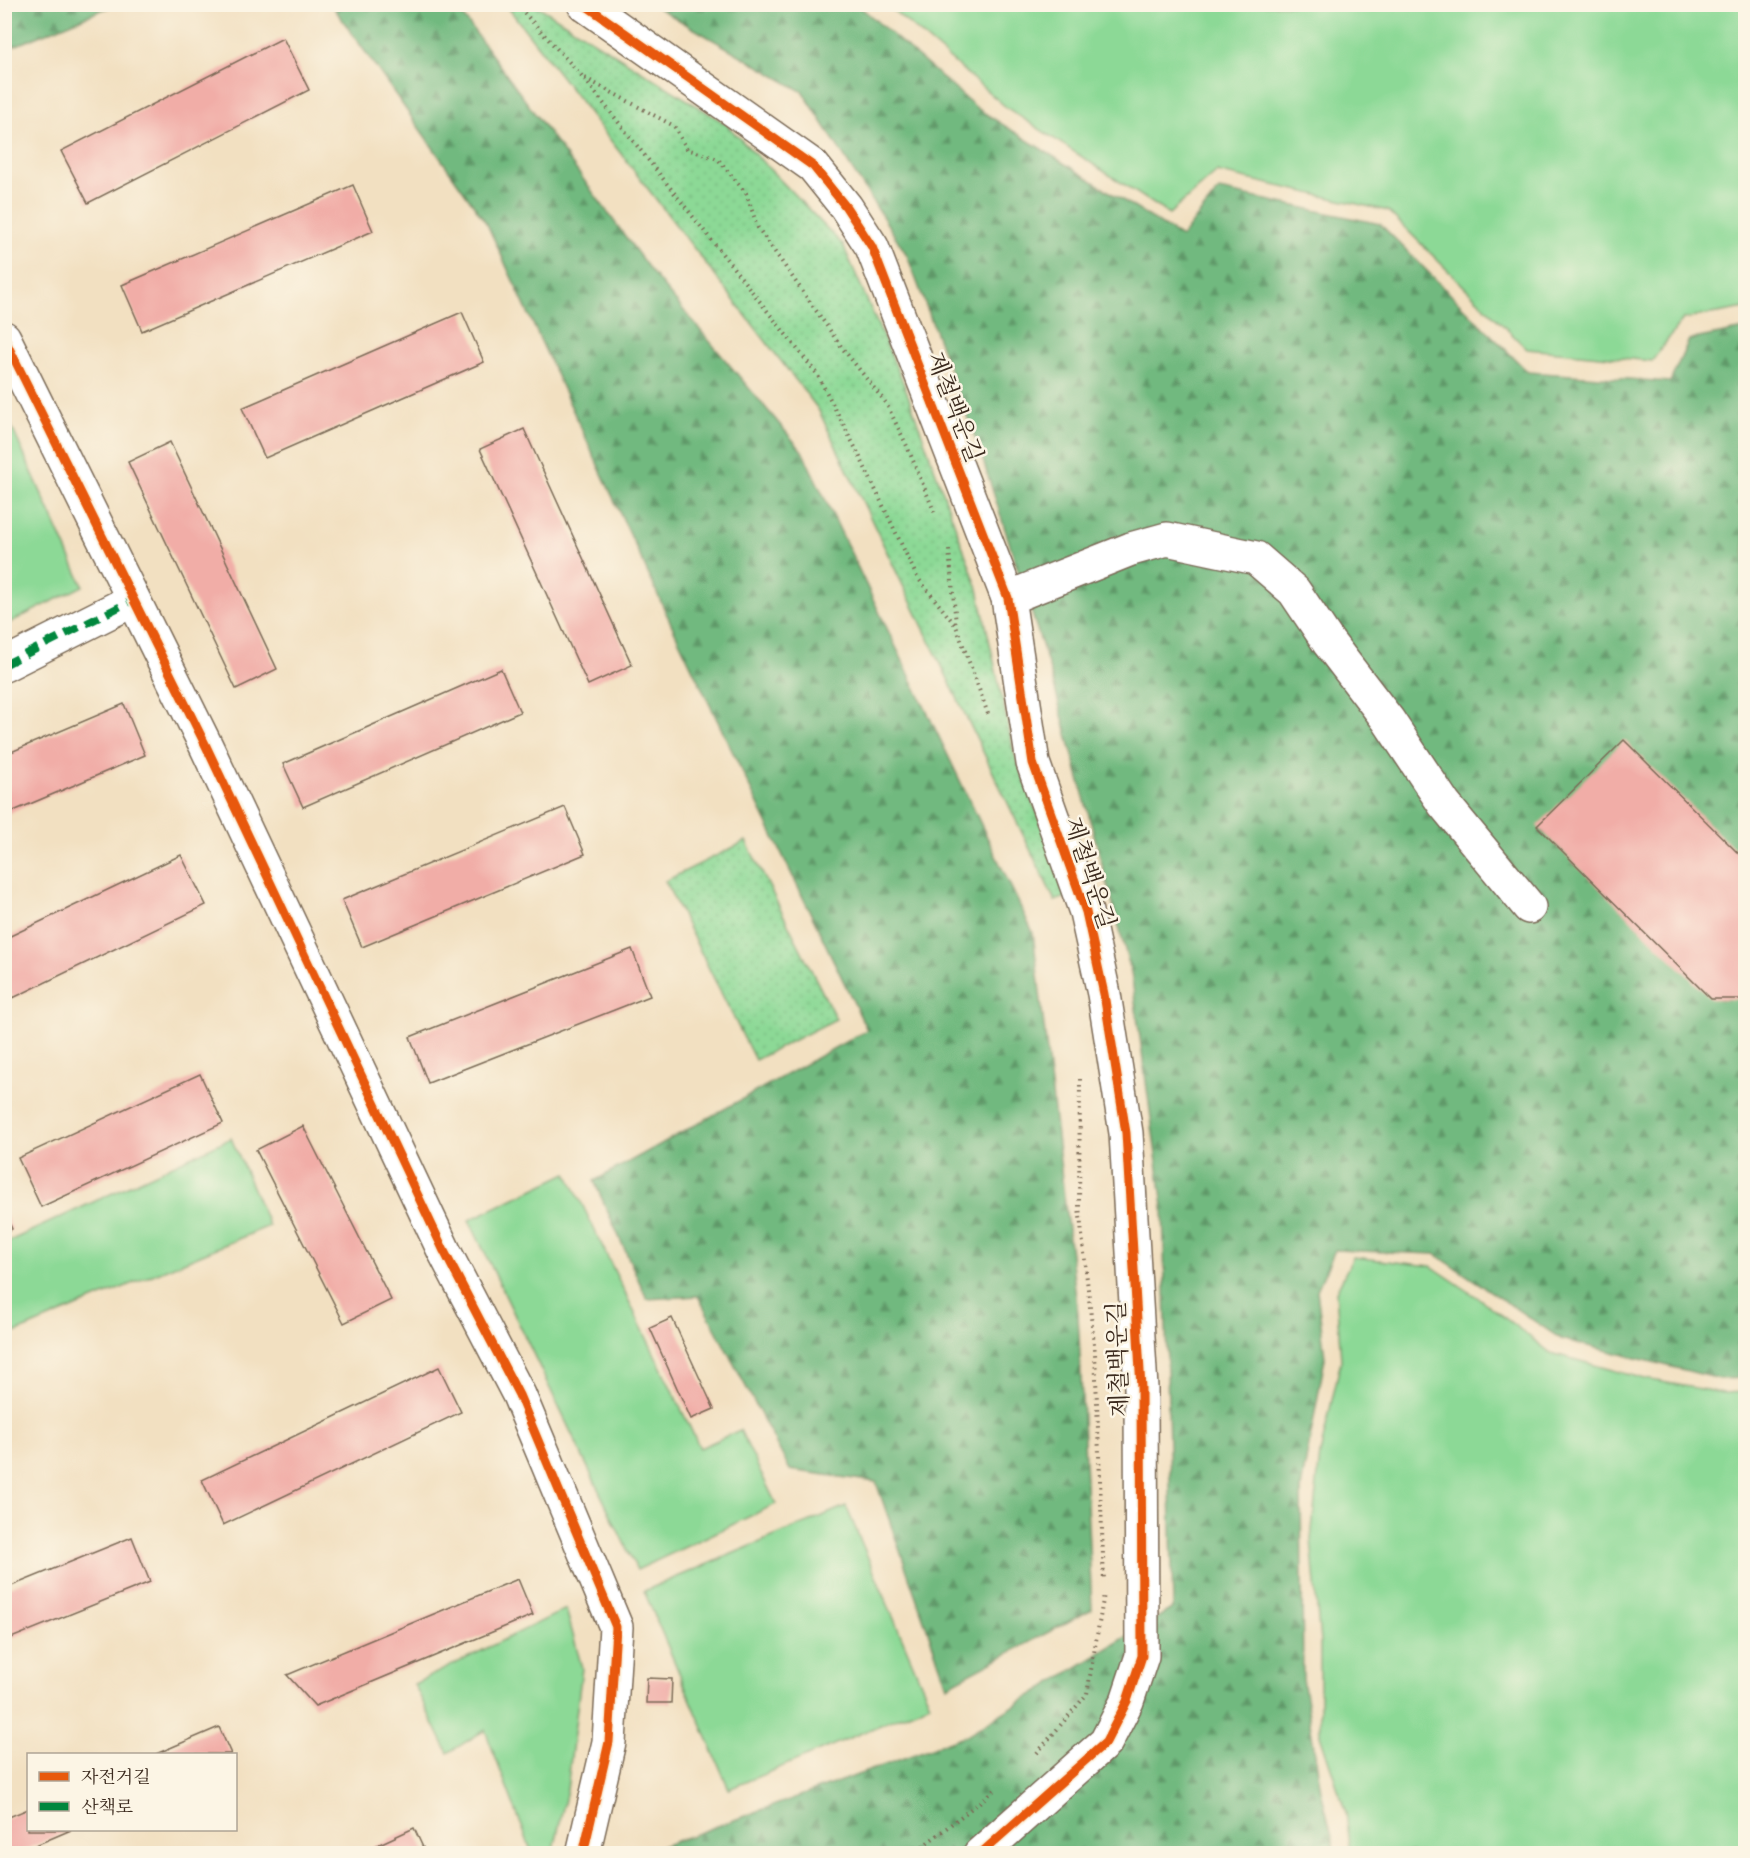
<svg xmlns="http://www.w3.org/2000/svg" width="1750" height="1858" font-family="Vollkorn,'Noto Serif KR',serif">
<style>
.green{fill:#8cd996;stroke:#64825a;stroke-width:1.5}
.forest{fill:url(#forest-firs);stroke:#56724e;stroke-width:1.5}
.park{fill:url(#park-dots);stroke:#64825a;stroke-width:1.5}
.building{fill:#f1ada7}
.lines{fill:none;stroke-linecap:round;stroke-linejoin:round}
.minor-casing{stroke:#7b6a57;stroke-width:36}
.path{stroke:#7b6a57;stroke-width:4;stroke-dasharray:1.5 4.5;stroke-linecap:butt}
.minor{stroke:#fff;stroke-width:33}
.quiet{stroke:#00873e;stroke-width:8;stroke-dasharray:15 8;stroke-linecap:butt}
.cycleway-casing{stroke:#fcf5e5;stroke-width:13}
.cycleway{stroke:#e8590c;stroke-width:9}
.labels{text-anchor:middle;stroke-width:5;stroke-linejoin:round;paint-order:stroke}
.street-label{font-size:24px;fill:#3b2a1e;stroke:#fcf5e5}
</style>
<defs>
<pattern id="forest-firs" width="22" height="20" patternUnits="userSpaceOnUse" patternTransform="scale(1.5)"><rect width="22" height="20" fill="#71b97f"/><path d="M5 1l3.5 6h-7zM16 11l3.5 6h-7z" fill="#5e9767"/></pattern>
<pattern id="park-dots" width="8" height="8" patternUnits="userSpaceOnUse" patternTransform="scale(1.5)"><rect width="8" height="8" fill="#8cd996"/><path d="M2 2h.1M6 6h.1" fill="none" stroke="#7aba81" stroke-width="1.8" stroke-linecap="round"/></pattern>
</defs>
<rect width="100%" height="100%" fill="#fcf5e5"/>
<filter id="ink" filterUnits="userSpaceOnUse"><feTurbulence type="fractalNoise" baseFrequency=".0167" numOctaves="2"/><feDisplacementMap in="SourceGraphic" scale="12" xChannelSelector="R" yChannelSelector="G"/><feConvolveMatrix kernelMatrix="1 2 1 2 8 2 1 2 1" color-interpolation-filters="sRGB"/></filter>
<filter id="wash" filterUnits="userSpaceOnUse"><feTurbulence type="fractalNoise" baseFrequency=".008" numOctaves="4" result="noise"/><feDisplacementMap in="SourceGraphic" scale="24" xChannelSelector="R" yChannelSelector="G"/><feGaussianBlur stdDeviation="1.35" result="paint"/><feColorMatrix in="noise" values="0 0 0 0 0 0 0 0 0 0 0 0 0 0 0 0 0 1.4 0 .05"/><feComposite in="paint" operator="in"/></filter>
<g filter="url(#wash)">
<rect width="100%" height="100%" fill="#f2e0c1"/>
<g class="green">
<polygon points="887,5 1745,5 1745,308 1683,319 1652,361 1527,349 1388,211 1217,172 1169,214 1007,108"/>
<polygon points="5,412 83,586 5,625 4,625"/>
<polygon points="231,1138 269,1226 5,1337 5,1243"/>
<polygon points="567,1173 700,1448 740,1430 776,1504 637,1570 469,1220"/>
<polygon points="1353,1257 1431,1266 1480,1299 1551,1353 1645,1379 1723,1393 1745,1392 1745,1853 1351,1853 1346,1813 1320,1735 1320,1642 1311,1539 1320,1454 1341,1360 1336,1292"/>
<polygon points="846,1506 930,1704 729,1789 644,1591"/>
<polygon points="566,1609 582,1668 567,1790 553,1853 532,1853 485,1730 448,1753 414,1684"/>
</g>
<g class="forest">
<polygon points="5,4 114,4 114,5 5,50"/>
<polygon points="332,5 455,5 653,274 802,451 1033,933 1078,1314 1092,1609 947,1686 876,1482 790,1470 698,1296 647,1299 594,1181 867,1030 680,643 487,224"/>
<polygon points="653,5 858,5 978,109 1181,237 1219,190 1380,224 1528,372 1670,382 1689,340 1745,329 1745,1378 1720,1379 1561,1339 1435,1254 1335,1250 1317,1290 1325,1358 1301,1488 1303,1679 1321,1791 1336,1853 641,1854 967,1735 1173,1608 1163,1206 1131,972 1049,667 980,451 907,255 803,92"/>
</g>
<g class="park">
<polygon points="506,5 536,5 726,124 843,245 905,387 978,589 1014,753 1069,896 1055,901 818,409"/>
<polygon points="746,841 836,1019 755,1060 665,881"/>
</g>
<g id="blocks">
<g class="building">
<polygon points="283,38 309,90 88,203 61,151"/>
<polygon points="353,185 373,231 142,331 122,285"/>
<polygon points="462,312 484,362 265,458 242,408"/>
<polygon points="524,429 632,665 588,685 480,449"/>
<polygon points="170,442 277,669 236,689 128,462"/>
<polygon points="501,669 520,712 303,807 283,764"/>
<polygon points="124,704 145,755 4,815 4,755"/>
<polygon points="1624,740 1746,861 1746,999 1711,999 1537,826"/>
<polygon points="565,807 585,854 362,947 342,900"/>
<polygon points="181,855 206,905 13,998 4,981 4,939"/>
<polygon points="632,949 650,996 428,1083 410,1037"/>
<polygon points="200,1074 223,1123 41,1207 18,1158"/>
<polygon points="303,1126 391,1300 344,1323 256,1150"/>
<polygon points="4,1212 12,1229 4,1233"/>
<polygon points="672,1318 714,1409 691,1419 650,1328"/>
<polygon points="439,1367 461,1412 223,1525 202,1480"/>
<polygon points="132,1537 150,1582 4,1641 4,1589"/>
<polygon points="518,1579 533,1615 315,1706 287,1675"/>
<polygon points="647,1678 672,1679 671,1703 646,1703"/>
<polygon points="219,1727 231,1754 156,1754"/>
<polygon points="28,1809 28,1830 71,1830 15,1854 4,1854 4,1819"/>
<polygon points="414,1828 426,1854 373,1854 371,1848"/>
</g>
</g>
</g>
<g filter="url(#ink)">
<use href="#blocks" fill-opacity="0" stroke="#7b6a57" stroke-width="1.5"/>
<g class="lines">
<defs>
<g id="minor">
<polyline points="584,4 813,166 846,207 872,247 1008,598 1033,763 1086,912 1104,994 1126,1133 1141,1388 1142,1656 1127,1701 1106,1742 980,1854"/>
<polyline points="4,338 206,746 444,1251 519,1395 616,1627 609,1742 583,1854"/>
<polyline points="1008,598 1131,549 1167,539 1256,558 1294,591 1329,643 1388,720 1444,804 1529,907"/>
<polyline points="4,665 133,600"/>
</g>
</defs>
<use href="#minor" class="minor-casing"/>
<g class="path">
<polyline points="516,4 582,76 817,374 857,451 917,577 956,626 988,714"/>
<polyline points="585,78 674,126 687,149 718,159 746,193 758,228 843,349 886,403 907,446 936,516"/>
<polyline points="949,550 956,624"/>
<polyline points="1080,1079 1079,1207 1095,1353 1104,1581"/>
<polyline points="1037,1753 1087,1694 1104,1594"/>
<polyline points="913,1854 995,1790"/>
</g>
<use href="#minor" class="minor"/>
<polyline class="quiet" points="4,665 133,600"/>
<defs>
<g id="cycleway">
<polyline points="584,4 813,166 846,207 872,247 1008,598 1033,763 1086,912 1104,994 1126,1133 1141,1388 1142,1656 1127,1701 1106,1742 980,1854"/>
<polyline points="4,338 206,746 444,1251 519,1395 616,1627 609,1742 583,1854"/>
</g>
</defs>
<use href="#cycleway" class="cycleway-casing"/>
<use href="#cycleway" class="cycleway"/>
</g>
</g>
<g class="labels">
<g class="street-label">
<text transform="translate(955 407) rotate(69)" y="8">제철백운길</text>
<text transform="translate(1090 873) rotate(72)" y="8">제철백운길</text>
<text transform="translate(1118 1359) rotate(-92)" y="8">제철백운길</text>
</g>
</g>
<rect width="1750" height="1858" fill="none" stroke="#fcf5e5" stroke-width="24"/>
<rect x="27" y="1753" width="210" height="78" fill="#fcf5e5" stroke="#afa495" stroke-width="1.5"/>
<rect x="39" y="1772" width="30" height="9" fill="#e8590c" stroke="#afa495" stroke-width="1.5"/>
<text x="81" y="1783" font-size="18" fill="#3b2a1e">자전거길</text>
<rect x="39" y="1802" width="30" height="9" fill="#00873e" stroke="#afa495" stroke-width="1.5"/>
<text x="81" y="1813" font-size="18" fill="#3b2a1e">산책로</text>
</svg>
